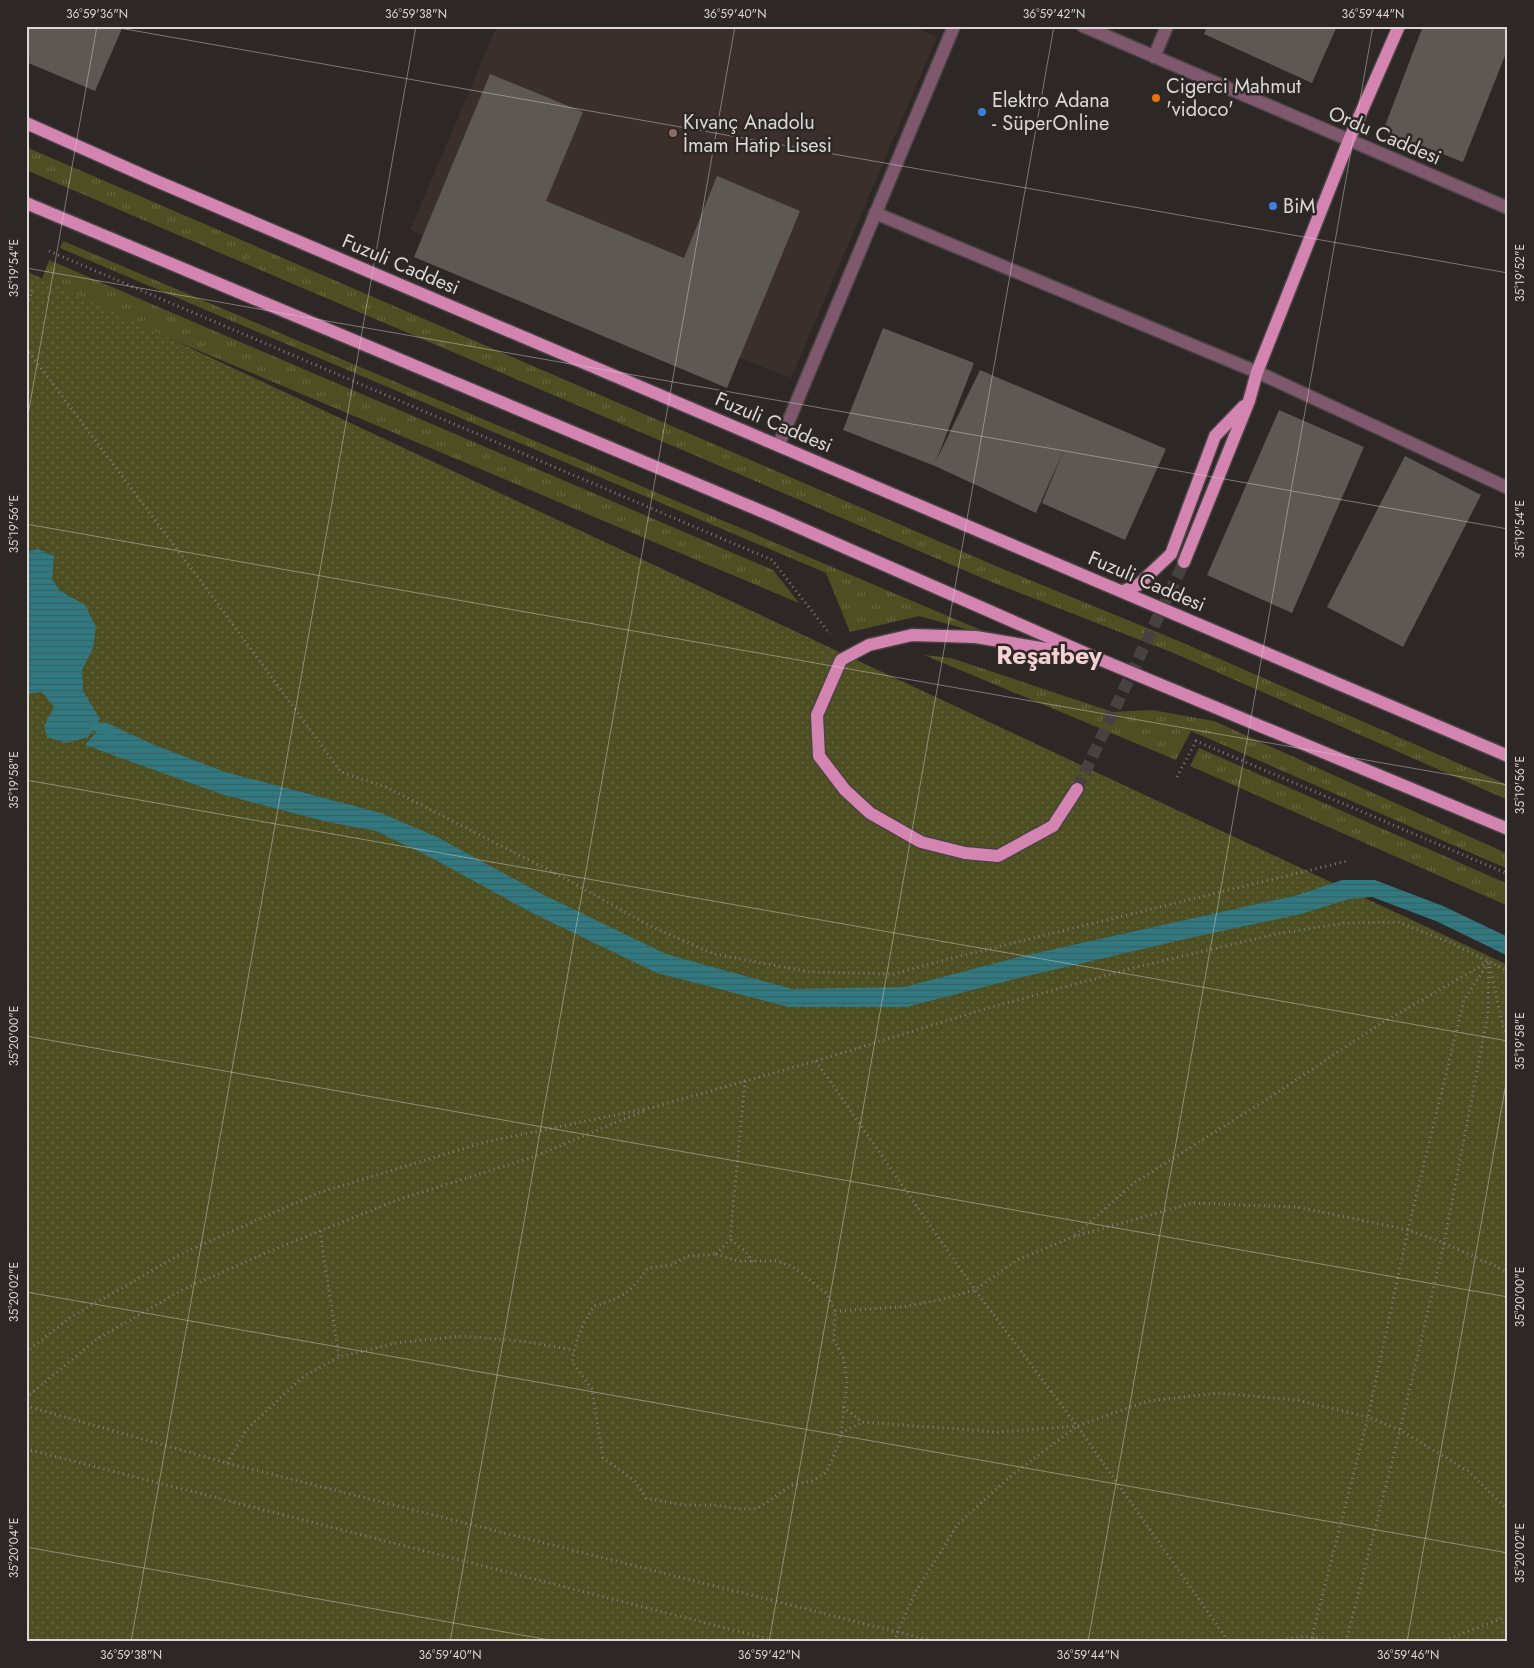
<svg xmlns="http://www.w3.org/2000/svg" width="1534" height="1668" font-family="Jost,sans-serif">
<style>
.built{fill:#3b2f2b}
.grass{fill:url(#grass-tufts)}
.park{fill:url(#park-dots)}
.water{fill:url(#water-rules)}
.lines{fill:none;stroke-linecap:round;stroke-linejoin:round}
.stream{stroke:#317981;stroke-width:10}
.building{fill:#5d5854}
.major-tunnel{stroke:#474240;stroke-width:12;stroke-dasharray:12 6;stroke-linecap:butt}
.minor-casing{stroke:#494442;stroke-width:15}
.major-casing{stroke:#494442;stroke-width:15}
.path{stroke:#7f7b79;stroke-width:3;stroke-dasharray:1 4;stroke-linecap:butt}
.minor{stroke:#7f586d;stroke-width:12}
.major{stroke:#d484b1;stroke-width:12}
.ticks{fill:none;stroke:#dbd8d6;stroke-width:1;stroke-opacity:0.45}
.food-dot{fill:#e8710a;stroke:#2d2826;stroke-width:2}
.shop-dot{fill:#3f7fe0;stroke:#2d2826;stroke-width:2}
.education-dot{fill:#8d6e63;stroke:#2d2826;stroke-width:2}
.labels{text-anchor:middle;stroke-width:5;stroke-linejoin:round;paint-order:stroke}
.poi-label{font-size:20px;fill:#dbd8d6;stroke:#2d2826;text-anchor:start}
.street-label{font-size:20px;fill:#dbd8d6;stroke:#2d2826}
.district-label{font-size:25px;font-weight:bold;fill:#f4d0d2;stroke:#2d2826}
.neatline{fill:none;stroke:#dbd8d6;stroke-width:2}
.ticks-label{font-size:12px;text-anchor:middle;fill:#dbd8d6}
</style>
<defs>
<pattern id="grass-tufts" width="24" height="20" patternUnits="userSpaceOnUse" patternTransform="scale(1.25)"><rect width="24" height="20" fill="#4d4e21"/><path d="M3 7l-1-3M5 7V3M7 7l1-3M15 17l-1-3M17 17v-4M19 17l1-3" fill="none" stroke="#666740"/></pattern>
<pattern id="park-dots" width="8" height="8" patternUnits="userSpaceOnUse" patternTransform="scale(1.25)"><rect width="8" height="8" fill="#4d4e21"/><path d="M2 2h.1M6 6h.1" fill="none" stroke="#666740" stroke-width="1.8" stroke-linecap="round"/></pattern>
<pattern id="water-rules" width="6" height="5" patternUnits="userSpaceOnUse" patternTransform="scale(1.25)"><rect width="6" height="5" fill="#317981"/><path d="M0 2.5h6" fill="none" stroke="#396064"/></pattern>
</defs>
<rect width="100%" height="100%" fill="#2d2826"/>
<polygon class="built" points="497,26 911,26 937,37 791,378 410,230"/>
<g class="grass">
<polygon points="26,147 1003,569 1181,642 1508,785 1508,800 1176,654 994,583 26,170"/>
<polygon points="63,241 1002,639 919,616 850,632 826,573 60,248"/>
<polygon points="49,260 773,570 799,603 40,284"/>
<polygon points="924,655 951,658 1113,712 1152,710 1214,721 1508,854 1508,869 1191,731 1176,760"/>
<polygon points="1199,748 1508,884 1508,906 1190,766"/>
</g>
<polygon class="park" points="26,271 1508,965 1508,1642 26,1642"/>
<g class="water">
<polygon points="38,549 54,556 52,579 60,591 85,605 96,627 93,648 82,670 83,691 100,719 88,737 66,743 47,737 44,726 54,707 42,692 26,694 26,552"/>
<polygon points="105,722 152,744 225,772 381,813 437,837 542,894 666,954 792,989 904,987 1023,956 1298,895 1342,880 1375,880 1443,906 1508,937 1508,956 1436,921 1372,897 1349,899 1301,914 1190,938 1027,976 906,1007 789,1007 657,973 534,914 430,857 376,831 328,822 221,794 85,745"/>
</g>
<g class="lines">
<polyline class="stream" points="95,726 111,733"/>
</g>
<g class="building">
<polygon points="26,26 123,26 95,91 26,62"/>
<polygon points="1207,26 1337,26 1312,83 1204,34"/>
<polygon points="1423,26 1508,26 1508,48 1463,162 1383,131"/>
<polygon points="490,74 583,112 546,201 684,258 717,176 800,211 727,388 414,257"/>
<polygon points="883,328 974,363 936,461 980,370 1166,449 1125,540 1042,503 1066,445 1036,513 935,466 843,430"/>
<polygon points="1279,410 1364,447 1292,613 1207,575"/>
<polygon points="1405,456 1481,495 1403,647 1327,607"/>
</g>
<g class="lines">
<polyline class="major-tunnel" points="1077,789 1184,562"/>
<defs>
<g id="minor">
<polyline points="1083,26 1508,208"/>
<polyline points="1154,57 1167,26"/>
<polyline points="875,213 1257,372 1508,488"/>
<polyline points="779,444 954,26"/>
</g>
<g id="major">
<polyline points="26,123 154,180 1508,756"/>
<polyline points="26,203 773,516 1094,657 1508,829"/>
<polyline points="1184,562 1249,401 1257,372 1349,140 1399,26"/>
<polyline points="1123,591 1138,585 1171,554 1215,436 1244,406"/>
<polyline points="1076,654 976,637 912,635 869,645 841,660 817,715 819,756 845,790 870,813 921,842 965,853 998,856 1053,826 1077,789"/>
</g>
</defs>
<use href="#minor" class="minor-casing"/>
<use href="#major" class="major-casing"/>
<g class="path">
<polyline points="49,251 772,560 830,634"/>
<polyline points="26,310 32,290"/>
<polyline points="26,348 212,596 341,772 388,788 566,879 650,926 714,954 810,972 894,974 956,957 1347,861"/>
<polyline points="1177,777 1196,741 1508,874"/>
<polyline points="1490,967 1503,1026 1508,1036"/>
<polyline points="816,1061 975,1290 1077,1426 1229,1642"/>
<polyline points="745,1081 730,1239 745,1251 753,1262"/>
<polyline points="320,1231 339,1357"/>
<polyline points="1075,1235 1134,1183 1269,1098 1380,1024 1488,962"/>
<path d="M 716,1254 L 738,1261 L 777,1261 L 792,1266 L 826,1293 L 835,1311 L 834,1340 L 844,1359 L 847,1383 L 840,1441 L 826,1473 L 812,1481 L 792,1485 L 757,1509 L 737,1509 L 715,1505 L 682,1505 L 646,1498 L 636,1482 L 603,1458 L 592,1389 L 572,1362 C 576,1338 581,1327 594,1306 C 621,1299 632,1291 648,1268 L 671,1265 L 688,1256 Z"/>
<polyline points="716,1254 730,1239"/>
<polyline points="835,1311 902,1307 939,1300 975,1290 1017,1260 1073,1237 1192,1203 1297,1207 1408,1230 1444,1243 1508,1272"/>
<polyline points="26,1352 71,1317 181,1254 318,1193 485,1142 654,1107 816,1061 988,1008 1141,966 1276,934 1344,923 1398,922 1449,942 1508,971"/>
<polyline points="26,1398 97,1339 182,1290 268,1252 397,1200 533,1157 646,1110"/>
<polyline points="26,1406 227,1463 937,1642"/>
<polyline points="843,1407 862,1422 998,1432 1076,1426"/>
<polyline points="841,1433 862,1422"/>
<polyline points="26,1449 780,1642"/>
<polyline points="227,1463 246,1430 304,1376 339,1357 396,1343 462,1336 521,1341 574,1350"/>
<polyline points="895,1642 898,1631 916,1591 958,1524 1012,1475 1077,1426 1148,1401 1220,1393 1297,1400 1368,1417 1400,1430 1468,1471 1508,1510"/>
<path d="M 1277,1642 C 1302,1634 1310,1636 1335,1642"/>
<polyline points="1317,1642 1312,1636 1368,1417 1408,1230 1464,1000 1489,962"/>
<polyline points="1346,1642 1400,1430 1444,1243 1488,1014 1489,963"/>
<polyline points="1440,1642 1508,1616"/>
</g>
<use href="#minor" class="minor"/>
<use href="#major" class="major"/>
</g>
<path class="ticks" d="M 108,26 L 1508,273M 26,268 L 1508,529M 26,426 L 97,26M 26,524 L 1508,785M 26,780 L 1508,1041M 26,1036 L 1508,1297M 26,1292 L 1508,1553M 26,1547 L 561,1642M 131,1642 L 416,26M 450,1642 L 735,26M 769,1642 L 1054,26M 1088,1642 L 1373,26M 1407,1642 L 1508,1072"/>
<circle class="food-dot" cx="1156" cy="98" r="5"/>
<g class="shop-dot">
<circle cx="982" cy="112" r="5"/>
<circle cx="1273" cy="206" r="5"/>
</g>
<circle class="education-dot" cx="673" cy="133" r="5"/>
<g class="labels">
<g class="poi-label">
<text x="1166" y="93">Cigerci Mahmut<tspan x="1166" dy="23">'vidoco'</tspan></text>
<text x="992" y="107">Elektro Adana<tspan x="992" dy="23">- SüperOnline</tspan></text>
<text x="683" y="129">Kıvanç Anadolu<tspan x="683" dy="23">İmam Hatip Lisesi</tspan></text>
<text x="1283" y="213">BiM</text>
</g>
<g class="street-label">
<text transform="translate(1385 135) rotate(23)" y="7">Ordu Caddesi</text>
<text transform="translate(401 264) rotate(23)" y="7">Fuzuli Caddesi</text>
<text transform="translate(774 422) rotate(23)" y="7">Fuzuli Caddesi</text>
<text transform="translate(1147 581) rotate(23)" y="7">Fuzuli Caddesi</text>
</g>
<g class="district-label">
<text x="1049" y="664">Reşatbey</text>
</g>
</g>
<rect width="1534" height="1668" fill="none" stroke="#2d2826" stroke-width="55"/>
<rect x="28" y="28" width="1478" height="1612" class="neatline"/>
<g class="ticks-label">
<text x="97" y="18">36°59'36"N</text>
<text x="416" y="18">36°59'38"N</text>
<text x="735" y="18">36°59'40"N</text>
<text x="1054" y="18">36°59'42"N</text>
<text x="1373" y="18">36°59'44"N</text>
<text transform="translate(14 268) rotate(-90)" y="4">35°19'54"E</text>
<text transform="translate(1520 273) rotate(-90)" y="4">35°19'52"E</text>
<text transform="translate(14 524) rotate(-90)" y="4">35°19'56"E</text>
<text transform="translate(1520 529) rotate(-90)" y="4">35°19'54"E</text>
<text transform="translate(14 780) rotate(-90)" y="4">35°19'58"E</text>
<text transform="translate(1520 785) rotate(-90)" y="4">35°19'56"E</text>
<text transform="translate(14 1036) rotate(-90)" y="4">35°20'00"E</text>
<text transform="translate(1520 1041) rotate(-90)" y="4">35°19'58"E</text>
<text transform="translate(14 1292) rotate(-90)" y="4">35°20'02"E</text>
<text transform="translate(1520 1297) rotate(-90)" y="4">35°20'00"E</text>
<text transform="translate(14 1548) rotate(-90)" y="4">35°20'04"E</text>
<text transform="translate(1520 1553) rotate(-90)" y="4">35°20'02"E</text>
<text x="131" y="1659">36°59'38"N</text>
<text x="450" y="1659">36°59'40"N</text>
<text x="769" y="1659">36°59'42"N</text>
<text x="1088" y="1659">36°59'44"N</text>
<text x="1408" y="1659">36°59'46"N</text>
</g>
</svg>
